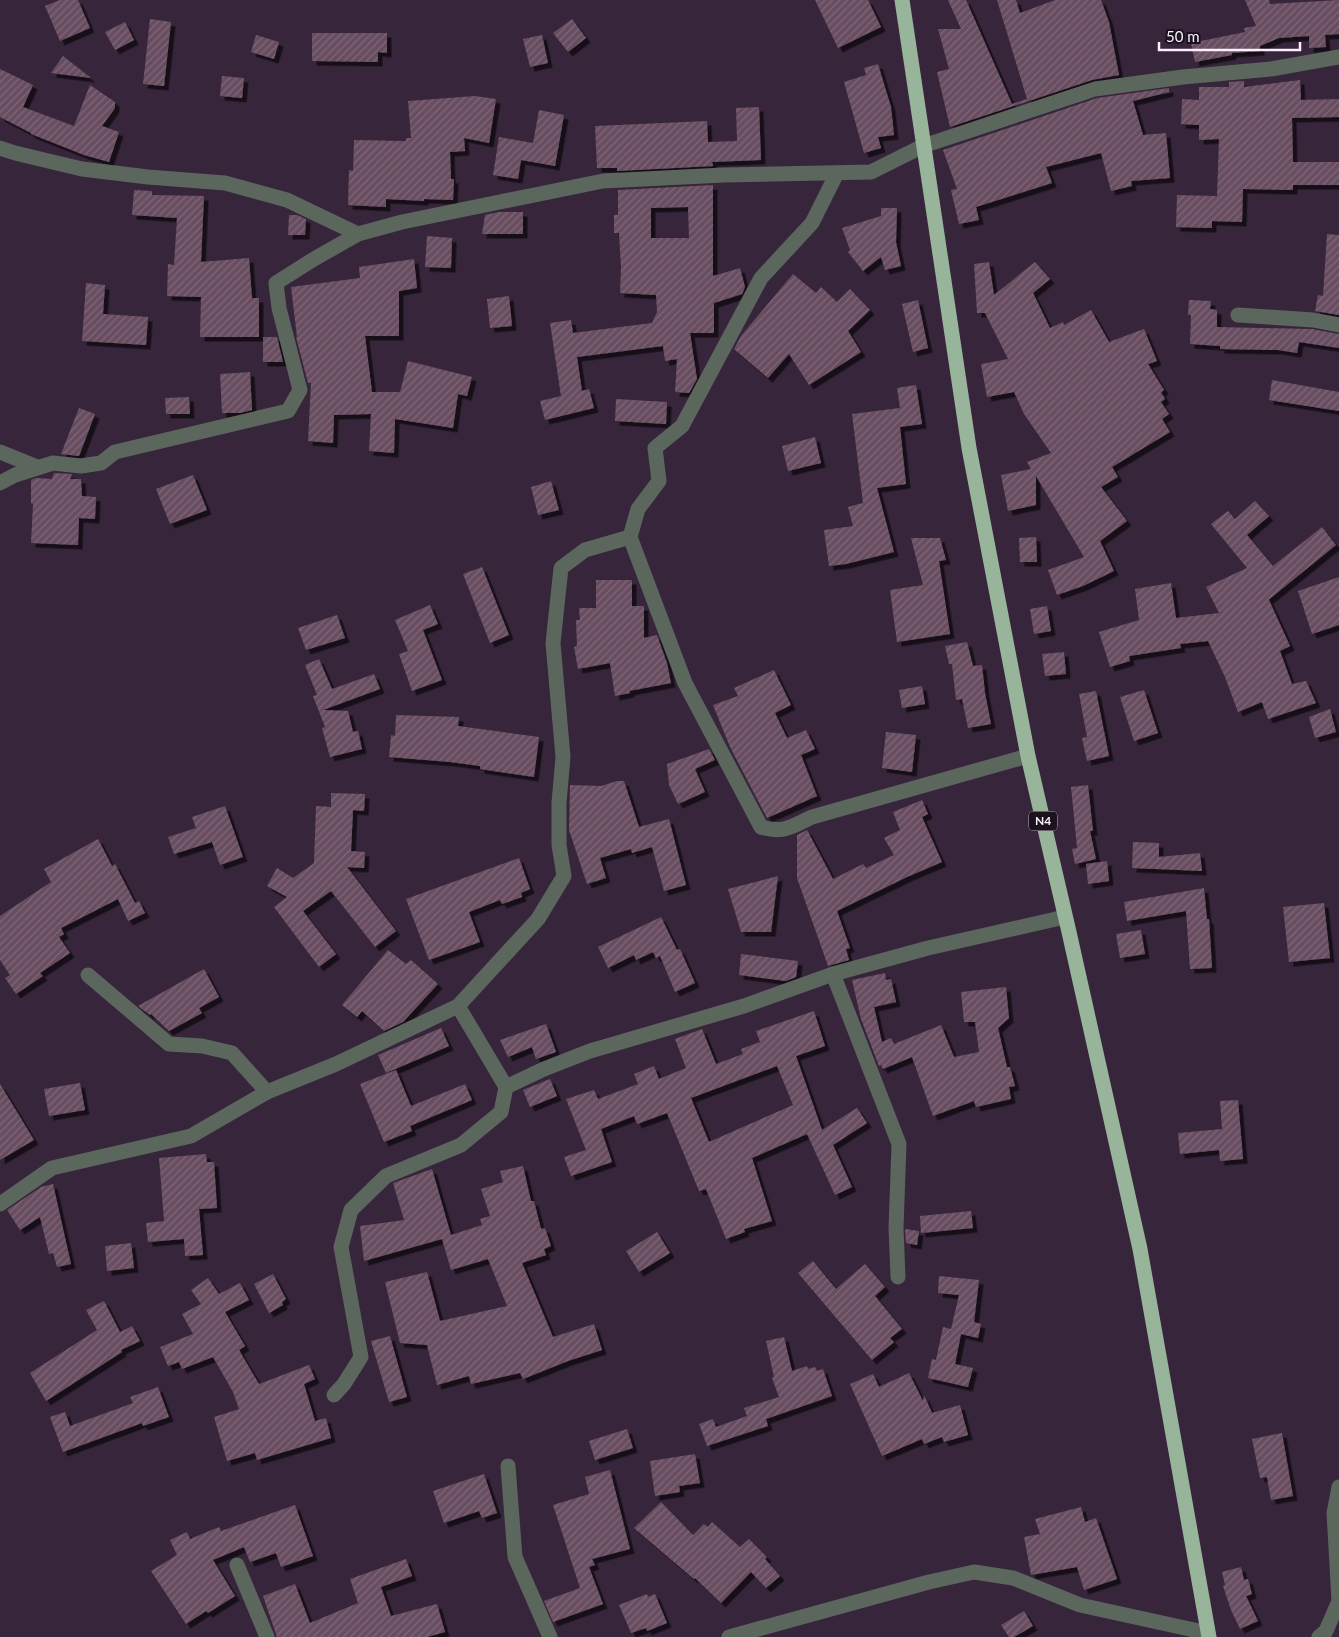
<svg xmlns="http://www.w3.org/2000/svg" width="1339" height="1637" font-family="Lato,sans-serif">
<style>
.building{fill:url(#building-hatch);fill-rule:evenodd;filter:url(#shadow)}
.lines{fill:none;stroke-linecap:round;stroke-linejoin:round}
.street{stroke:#5b665c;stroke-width:15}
.highway{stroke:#98b49b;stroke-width:15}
.labels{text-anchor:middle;stroke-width:4;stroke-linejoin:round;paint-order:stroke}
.shield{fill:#1a121c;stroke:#b8adba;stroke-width:1}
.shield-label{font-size:12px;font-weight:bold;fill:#fbeffd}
</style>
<defs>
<pattern id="building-hatch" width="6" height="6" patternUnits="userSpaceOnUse" patternTransform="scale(1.25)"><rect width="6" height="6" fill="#684d60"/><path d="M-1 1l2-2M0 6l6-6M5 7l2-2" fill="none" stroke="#7e6778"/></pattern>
<filter id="shadow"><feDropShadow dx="4.5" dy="4.5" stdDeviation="0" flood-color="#0009"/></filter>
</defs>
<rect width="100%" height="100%" fill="#37253b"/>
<g class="building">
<polygon points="60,0 78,0 90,28 60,41 45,6"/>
<polygon points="815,0 868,0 881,27 838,48"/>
<polygon points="948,0 966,0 1012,104 1027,99 997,0 1016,0 1020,13 1055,0 1101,0 1109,22 1119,75 1092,80 950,127 937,72 949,69 938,29 961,29"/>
<polygon points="1245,0 1269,0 1270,4 1339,0 1339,34 1325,35 1326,47 1309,48 1309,36 1279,38 1260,46 1260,51 1232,53 1232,55 1195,62 1191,43 1245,32 1244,28 1256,26"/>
<polygon points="150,19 171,22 164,86 143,84"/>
<polygon points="572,19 586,38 568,52 553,33"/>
<polygon points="125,22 134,40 115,50 105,32"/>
<polygon points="312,33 387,33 387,53 378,52 378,62 312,61"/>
<polygon points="256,35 279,42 274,59 251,52"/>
<polygon points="542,35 548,63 530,67 523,39"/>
<polygon points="63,56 91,78 51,73"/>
<polygon points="878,64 891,107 894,135 878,137 881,148 864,153 844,82 866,75 864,68"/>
<polygon points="0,69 33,85 23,107 74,126 90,85 115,102 115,108 102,126 119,132 109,162 84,155 31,134 31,133 0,117"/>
<polygon points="222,76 244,78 242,98 220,96"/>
<polygon points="1300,80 1301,100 1339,99 1339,117 1292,118 1293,162 1339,162 1339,185 1293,185 1293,190 1243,189 1242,222 1212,221 1212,228 1176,227 1177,195 1217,196 1219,139 1199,140 1199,125 1181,124 1182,99 1199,100 1199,87 1229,87 1229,82 1244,81 1244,87"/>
<polygon points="1169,88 1169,92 1133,101 1143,135 1166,133 1170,178 1131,181 1132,186 1111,191 1101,153 1046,167 1052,183 976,207 979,220 959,224 951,190 957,189 943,150 1097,98"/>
<polygon points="475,96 496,99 489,143 464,138 465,151 450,152 451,179 454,179 453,200 424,199 424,201 386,199 386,207 348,205 349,170 353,171 354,140 406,141 406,138 411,138 408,101"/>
<polygon points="759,107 761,160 712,162 713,166 617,171 617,168 597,168 595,126 707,121 708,142 737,141 736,108"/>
<polygon points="539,110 564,115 555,166 521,160 518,179 493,175 499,137 533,143"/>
<path d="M 713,185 L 713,276 L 740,268 L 745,287 L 742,294 L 714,303 L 714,333 L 690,333 L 697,379 L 689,393 L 675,392 L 677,359 L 665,361 L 663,346 L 577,357 L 582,391 L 589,389 L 594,408 L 545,420 L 540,401 L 561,396 L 550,323 L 571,320 L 573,333 L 652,323 L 657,312 L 656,295 L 620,293 L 621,267 L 619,233 L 614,233 L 614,215 L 618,215 L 618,190 ZM 688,207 L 689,238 L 651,238 L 651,208 Z"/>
<polygon points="134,190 152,191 152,195 204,196 201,262 249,258 252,298 259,298 259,337 200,337 201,297 167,296 168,264 174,265 177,218 132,215"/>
<polygon points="881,208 897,208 896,242 901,266 885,270 881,257 863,271 848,252 850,250 842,228 881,216"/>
<polygon points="499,212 523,212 523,234 482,234 485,215"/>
<polygon points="289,215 297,215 306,219 305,235 288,235"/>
<polygon points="1327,234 1339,235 1339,315 1315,311 1318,295 1323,296"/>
<polygon points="427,236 452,238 451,268 425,267"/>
<polygon points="414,259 417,288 399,291 399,336 365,336 372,392 400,392 408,361 472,377 467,396 458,394 453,428 395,419 394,453 369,451 371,414 334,415 333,443 308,441 311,383 308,383 296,337 297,337 291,287 360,278 359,267"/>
<polygon points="989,262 994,295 1035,262 1050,279 1033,293 1050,328 1063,322 1064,325 1091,310 1109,342 1144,329 1157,361 1148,364 1164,390 1161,392 1165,399 1161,402 1169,414 1162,419 1170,432 1112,467 1118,477 1101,487 1127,521 1100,541 1114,571 1083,586 1057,595 1048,570 1084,557 1036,476 1036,505 1008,511 1001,475 1031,469 1027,462 1051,453 1024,414 1014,392 987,397 981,364 1008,359 985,313 977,313 974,264"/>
<polygon points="793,274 816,293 821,287 837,302 850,289 870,310 848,331 861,352 809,385 789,354 768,378 734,349 741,336"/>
<polygon points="86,283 105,285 103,314 148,317 146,345 82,341"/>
<polygon points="509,296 512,326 490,328 487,299"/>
<polygon points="918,300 928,348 913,352 902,304"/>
<polygon points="1189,300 1211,301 1210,309 1217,310 1217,327 1312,329 1339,334 1339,348 1299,342 1297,353 1278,350 1220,349 1220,346 1190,344 1191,315 1188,315"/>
<polygon points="263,337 277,337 283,362 263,362"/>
<polygon points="250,372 252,410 240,413 222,413 220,374"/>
<polygon points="1272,380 1339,392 1339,411 1269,400"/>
<polygon points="916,385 922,424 900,427 906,484 877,488 894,552 846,564 829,566 824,530 853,526 848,507 863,503 852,414 900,408 897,388"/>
<polygon points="189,397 190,414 166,414 165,398"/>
<polygon points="616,399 667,402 666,424 615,421"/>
<polygon points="79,408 95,414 79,456 61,454"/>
<polygon points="815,437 821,463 788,471 782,446"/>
<polygon points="54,473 72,474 70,479 81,479 82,496 96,497 95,519 79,518 78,545 31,543 33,504 31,503 31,480 36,478 52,479"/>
<polygon points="193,475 207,510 170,524 156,489"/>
<polygon points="551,481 559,510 538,515 531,487"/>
<polygon points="1255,501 1269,516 1247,535 1273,566 1322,527 1336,545 1267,601 1269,600 1290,646 1280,651 1292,684 1306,681 1316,703 1268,719 1262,702 1238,712 1225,677 1208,641 1180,644 1181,648 1129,656 1130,661 1110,667 1099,632 1139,620 1135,589 1171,583 1176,618 1219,613 1206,587 1247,568 1211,524 1228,511 1235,519"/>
<polygon points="1036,537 1037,562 1020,562 1019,538"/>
<polygon points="911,538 940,538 946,560 939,561 950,634 897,642 890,590 923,585"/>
<polygon points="482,567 509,635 490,643 463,574"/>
<polygon points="1339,577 1339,625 1312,634 1298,591"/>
<polygon points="596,580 632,580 632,606 644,606 644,638 657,635 667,663 671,683 629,691 630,693 615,696 610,663 578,669 574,647 577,646 576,620 580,620 579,608 596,608"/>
<polygon points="430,605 438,624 423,630 442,680 412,691 399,654 408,651 395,620"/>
<polygon points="1047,606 1051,631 1034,634 1030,609"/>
<polygon points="337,615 345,638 306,650 298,628"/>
<polygon points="967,642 973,666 982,665 985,693 991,724 968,728 962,699 956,700 952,664 949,664 945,646"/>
<polygon points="1064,652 1066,674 1045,676 1042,654"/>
<polygon points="319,659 332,689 374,674 380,689 323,710 348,711 353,732 358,731 362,749 330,757 322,728 325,727 313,696 317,695 305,665"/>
<polygon points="774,670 791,705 775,713 787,738 806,730 815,749 801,755 817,796 767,818 730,747 713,705 738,696 734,688"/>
<polygon points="922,686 925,704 902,708 899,690"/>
<polygon points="1144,690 1158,733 1134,741 1120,697"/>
<polygon points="1096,691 1109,756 1087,761 1082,738 1087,737 1079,694"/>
<polygon points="1330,709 1336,732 1315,738 1309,717"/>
<polygon points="396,715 459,717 458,726 539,737 534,777 480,769 480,766 450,762 389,757 391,735 395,736"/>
<polygon points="886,732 916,735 912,772 882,768"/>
<polygon points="709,749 715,760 695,769 705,792 678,804 669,785 667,764"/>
<polygon points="617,781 624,781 639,827 669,819 686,885 664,891 652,847 632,853 631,849 600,858 606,878 587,884 569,830 570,785 601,786"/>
<polygon points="1088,785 1093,831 1090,831 1096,859 1075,864 1072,849 1077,848 1071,787"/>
<polygon points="331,793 365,794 364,811 353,810 351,851 365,852 364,868 347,867 396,931 375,947 331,891 303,911 336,954 319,967 274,907 287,897 267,886 277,868 293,878 314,863 316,806 331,807"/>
<polygon points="922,800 928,814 922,817 942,862 907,877 837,911 850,948 846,949 849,960 828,966 797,878 797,835 807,830 833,879 863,864 866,868 894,855 884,838 900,830 893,812"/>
<polygon points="225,806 243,857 220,865 212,842 174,854 168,837 196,828 192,817"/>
<polygon points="98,839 112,866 115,864 135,903 139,901 145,913 128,921 118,899 61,928 64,934 59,937 70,953 40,973 43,976 16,994 5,978 10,975 0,960 0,916 51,882 44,869"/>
<polygon points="1133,842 1159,843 1159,857 1200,853 1202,871 1132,868"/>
<polygon points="519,858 530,889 521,893 522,897 502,904 500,900 469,912 480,942 429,960 406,899"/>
<polygon points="1107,861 1109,881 1088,884 1086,864"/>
<polygon points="778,876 771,932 741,932 728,889"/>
<polygon points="1204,888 1207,919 1209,919 1212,968 1190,969 1186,911 1127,921 1124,902"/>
<polygon points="1324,903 1330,958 1289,962 1283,907"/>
<polygon points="661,917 677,950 680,949 695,983 675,992 660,956 656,958 653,952 636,960 634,955 608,968 598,947"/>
<polygon points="1141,930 1145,954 1120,958 1116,934"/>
<polygon points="388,950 406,964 411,960 438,984 403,1022 384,1031 362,1011 357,1017 342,1005"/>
<polygon points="741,954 798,961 796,977 786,981 739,975"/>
<polygon points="204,969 219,997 199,1008 202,1013 169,1031 151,1014 150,1015 138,1006"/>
<polygon points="885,973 886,980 891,979 896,1002 874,1007 882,1042 891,1038 894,1044 941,1025 954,1057 979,1052 975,1022 964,1022 961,992 1006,987 1009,1018 998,1028 1007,1067 1010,1067 1015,1086 1009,1087 1011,1099 976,1107 974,1101 933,1116 912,1057 883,1069 881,1065 879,1066 861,1019 852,980"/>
<path d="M 814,1011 L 825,1046 L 796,1056 L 822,1130 L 857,1108 L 867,1123 L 833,1145 L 852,1187 L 835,1195 L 807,1134 L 752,1158 L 772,1221 L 744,1229 L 745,1232 L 726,1239 L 706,1189 L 699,1191 L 667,1113 L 637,1124 L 634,1116 L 601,1129 L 612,1162 L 571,1176 L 564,1157 L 586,1150 L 566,1099 L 594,1090 L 598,1099 L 638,1084 L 634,1074 L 654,1066 L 659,1079 L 686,1068 L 675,1039 L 702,1029 L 716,1064 L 743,1054 L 741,1049 L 760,1042 L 756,1031 ZM 777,1066 L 793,1105 L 709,1142 L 691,1098 Z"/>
<polygon points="546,1024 556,1052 536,1059 532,1047 508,1057 500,1040"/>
<polygon points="441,1028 449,1046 386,1073 378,1055"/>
<polygon points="396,1070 411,1106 465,1084 472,1100 410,1126 412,1131 384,1142 360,1084"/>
<polygon points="550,1079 557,1096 530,1107 523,1090"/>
<polygon points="80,1083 85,1110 49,1116 44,1089"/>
<polygon points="0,1084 34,1140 0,1160"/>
<polygon points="1238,1100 1243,1159 1220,1161 1219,1150 1180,1154 1178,1133 1222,1129 1220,1101"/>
<polygon points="206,1154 207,1162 214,1162 217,1208 199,1209 203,1255 185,1256 184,1239 148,1242 146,1223 164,1221 159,1158"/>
<polygon points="523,1166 531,1201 534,1201 541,1229 545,1228 551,1246 544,1249 546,1255 522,1263 553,1337 594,1324 602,1350 568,1361 523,1379 520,1373 471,1384 469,1376 437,1385 427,1345 400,1343 385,1282 427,1272 440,1321 507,1306 488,1259 451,1270 442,1239 364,1261 360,1226 404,1220 393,1183 432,1169 451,1235 482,1225 480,1219 490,1216 481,1189 503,1182 500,1171"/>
<polygon points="53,1184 71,1264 57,1267 53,1253 49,1254 40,1217 20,1230 7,1210 41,1187"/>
<polygon points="971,1211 973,1228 921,1233 920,1216"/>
<polygon points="905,1229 919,1231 917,1245 906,1243"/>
<polygon points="657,1232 670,1253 639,1272 626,1251"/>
<polygon points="131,1243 134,1268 107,1271 105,1246"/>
<polygon points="813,1261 836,1289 865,1264 885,1287 875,1296 902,1329 890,1338 894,1342 872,1360 798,1273"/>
<polygon points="273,1274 286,1299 282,1302 283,1305 269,1313 254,1284"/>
<polygon points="939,1276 979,1280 974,1322 981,1324 978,1338 961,1334 955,1364 973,1368 968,1387 928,1378 932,1359 936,1360 943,1327 951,1329 959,1295 938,1293"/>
<polygon points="208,1278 219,1294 240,1283 249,1300 225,1312 245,1346 239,1350 259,1384 309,1365 315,1379 304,1384 315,1421 326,1418 331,1438 257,1460 255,1453 227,1461 214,1417 239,1409 233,1392 213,1357 182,1369 179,1362 168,1366 160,1347 193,1334 182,1314 201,1304 191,1290"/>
<polygon points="104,1301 120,1332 132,1326 140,1341 121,1350 122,1352 46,1401 30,1373 97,1330 86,1310"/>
<polygon points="390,1336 407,1397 389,1402 371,1341"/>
<polygon points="784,1337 792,1371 807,1366 808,1369 815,1367 817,1371 823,1369 832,1396 766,1419 768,1426 707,1446 699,1424 713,1419 716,1427 747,1416 744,1408 779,1397 772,1378 774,1377 766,1341"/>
<polygon points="909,1373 923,1401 924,1395 932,1413 960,1405 968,1435 944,1442 942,1437 924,1444 922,1439 882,1456 850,1384 873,1374 879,1387"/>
<polygon points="158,1387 169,1417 143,1426 142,1423 63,1452 50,1417 65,1412 70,1426 133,1403 130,1397"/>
<polygon points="627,1429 633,1448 595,1460 589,1441"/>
<polygon points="1282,1433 1293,1496 1271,1500 1267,1477 1260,1478 1252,1439"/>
<polygon points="695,1454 700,1483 679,1486 680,1492 655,1496 650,1461"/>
<polygon points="610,1470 630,1549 592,1559 595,1565 589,1567 603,1604 553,1622 544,1601 580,1588 553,1505 589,1494 585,1477"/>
<polygon points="484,1474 497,1513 482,1518 479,1511 444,1523 433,1491"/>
<polygon points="661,1502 693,1535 704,1524 708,1527 712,1522 740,1547 749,1539 767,1557 765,1559 780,1576 766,1588 751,1572 721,1603 695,1578 694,1579 634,1528"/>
<polygon points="295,1505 313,1556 281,1567 276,1553 250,1562 244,1547 213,1560 235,1596 208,1613 206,1611 186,1624 151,1571 177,1555 170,1540 187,1532 190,1539 219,1527 221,1531"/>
<polygon points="1081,1507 1085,1522 1096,1518 1117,1579 1084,1590 1077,1567 1031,1575 1024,1537 1040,1534 1035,1519"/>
<polygon points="406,1559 412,1576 381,1587 391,1616 437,1604 445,1632 427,1637 277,1637 263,1596 295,1584 310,1623 358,1603 350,1579"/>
<polygon points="1241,1567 1244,1580 1248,1579 1252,1594 1246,1596 1258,1621 1240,1629 1231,1610 1223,1586 1225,1585 1222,1572"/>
<polygon points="647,1594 648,1597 655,1594 667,1623 647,1631 646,1628 631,1633 619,1605"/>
<polygon points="1024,1611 1033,1626 1014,1637 1009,1637 1001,1625"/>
</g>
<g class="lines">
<g class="street">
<polyline points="0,148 15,153 82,169 148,177 225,183 287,200 358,234 402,222 603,181 724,175 871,172 923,146 1095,89 1183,77 1271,69 1339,57"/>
<path d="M 837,173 L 812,223 L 761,278 L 682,426 L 655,448 L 659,481 L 638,509 L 630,537 L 685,683 L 761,827 C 783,834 793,826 812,817 L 1028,756"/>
<polyline points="1238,315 1313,320 1339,325"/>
<polyline points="0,452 37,467"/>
<polyline points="0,483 15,475 53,463 81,466 101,463 115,452 288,411 300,390 279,308 276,283 314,259 358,234"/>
<polyline points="833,974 899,1144 896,1228 898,1277"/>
<polyline points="88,975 169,1044 202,1046 232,1053 267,1092"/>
<polyline points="458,1006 506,1087"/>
<polyline points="0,1204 52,1168 191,1136 267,1092 336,1064 458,1006 538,919 564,876 559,845 559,803 563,757 553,643 561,568 585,550 630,537"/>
<polyline points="334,1395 344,1384 361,1357 341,1247 351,1210 386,1176 461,1145 501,1112 506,1087 544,1069 590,1051 744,1006 833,974 928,948 1065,917"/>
<polyline points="508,1466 515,1557 550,1637"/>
<polyline points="237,1565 267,1637"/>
<polyline points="729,1637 929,1582 974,1572 1013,1578 1080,1605 1208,1633"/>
<polyline points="1319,1637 1326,1631 1339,1601 1334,1513 1339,1487"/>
</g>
<polyline class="highway" points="902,0 969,448 1028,756 1069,932 1140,1249 1209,1637"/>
</g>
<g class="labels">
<rect class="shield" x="1029" y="811.5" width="28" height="19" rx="4"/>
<g class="shield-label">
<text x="1043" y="825">N4</text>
</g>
</g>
<path d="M1159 42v8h141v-8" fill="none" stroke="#fbeffd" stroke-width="2.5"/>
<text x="1166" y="42" font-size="15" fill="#fbeffd" stroke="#1a121c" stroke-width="4" paint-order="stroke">50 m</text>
</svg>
